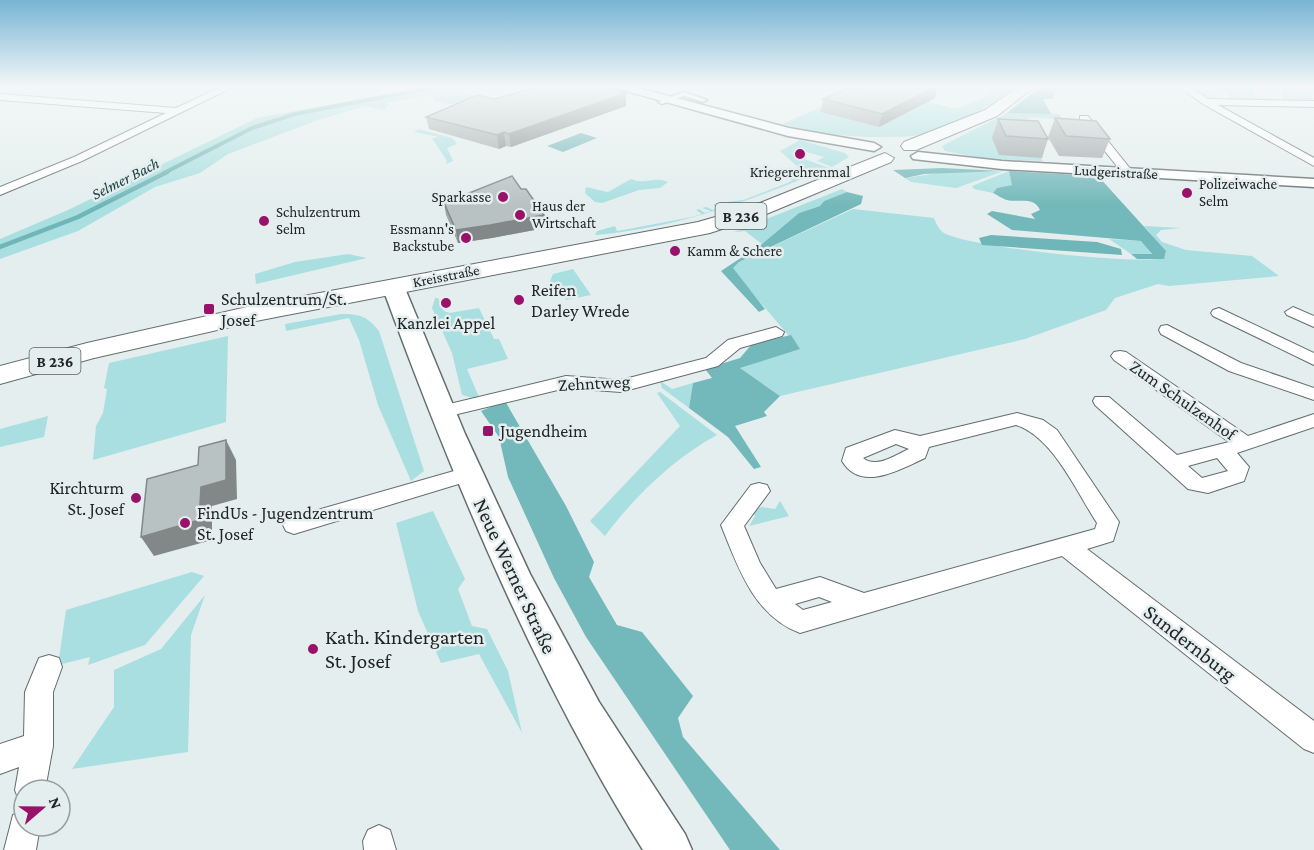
<svg xmlns="http://www.w3.org/2000/svg" width="1314" height="850" font-family="'Crimson Pro',serif">
<style>
.green{fill:#a9dfe0}
.forest{fill:#73b8ba}
.water{fill:#70b5b7}
.lines{fill:none;stroke-linecap:round;stroke-linejoin:round}
.stream-far1{stroke:#70b5b7;stroke-width:4}
.stream{stroke:#70b5b7;stroke-width:4.5}
.pedestrian-casing{stroke:#646d6d;stroke-width:3}
.minor-casing{stroke:#646d6d;stroke-width:2}
.tertiary-casing{stroke:#646d6d;stroke-width:3}
.secondary-casing{stroke:#646d6d;stroke-width:3}
.primary-casing{stroke:#646d6d;stroke-width:2}
.pedestrian{fill:#fff;fill-rule:evenodd}
.minor{fill:#fff;fill-rule:evenodd}
.tertiary{fill:#fff;fill-rule:evenodd}
.secondary{fill:#fff;fill-rule:evenodd}
.primary{fill:#fff;fill-rule:evenodd}
.wall{fill:#9fa7a8}
.shaded-wall{fill:#828888}
.building{fill:#b9c2c3;stroke:#828888;stroke-width:1.5}
.poi-dot{fill:#971268;stroke:#e4eeee;stroke-width:2}
.labels{text-anchor:middle;stroke-width:5;stroke-linejoin:round;paint-order:stroke}
.far-poi-label{font-size:15px;fill:#222525;stroke:#e4eeee;text-anchor:start}
.far-street-label{font-size:15px;fill:#222525;stroke:#e4eeee}
.far-water-label{font-size:16px;font-style:italic;fill:#1b3e3f;stroke:#e4eeee}
.shield{fill:#e4eeee;stroke:#5c6161;stroke-width:1.5}
.shield-label{font-size:16px;font-weight:bold;fill:#222525}
.poi-label{font-size:18px;fill:#222525;stroke:#e4eeee;text-anchor:start}
.street-label{font-size:18px;fill:#222525;stroke:#e4eeee}
.near-street-label{font-size:21px;fill:#222525;stroke:#e4eeee}
.near-poi-label{font-size:21px;fill:#222525;stroke:#e4eeee;text-anchor:start}
</style>
<rect width="100%" height="100%" fill="#e4eeee"/>
<g class="green">
<path d="M 427,87 L 471,87 L 459,90 L 486,100 C 473,109 449,104 434,101 L 433,95 L 389,102 L 385,110 L 365,106 L 315,121 L 228,154 L 200,173 L 155,187 L 78,231 L 0,259 L 0,239 L 68,210 L 257,118 Z"/>
<path d="M 990,87 L 1016,87 C 996,104 939,134 912,136 C 875,139 819,136 783,124 L 823,106 L 924,101 L 956,109 L 990,95 L 991,92 L 986,89 Z"/>
<polygon points="1223,87 1253,87 1256,101 1209,100 1198,92 1211,93 1207,96 1229,99 1229,92 1224,91"/>
<polygon points="1280,87 1309,87 1314,100 1260,102 1259,97 1283,100"/>
<polygon points="1007,113 1059,114 1063,120 1031,117 1018,125 1043,161 986,159 945,151 942,146"/>
<polygon points="419,129 452,138 457,144 447,148 453,161 446,164 447,161 432,138 439,137 414,132"/>
<polygon points="800,140 845,153 849,157 832,167 817,161 824,157 803,151 791,154 829,168 810,176 797,173 795,168 798,167 780,151"/>
<polygon points="1009,171 1013,185 997,188 993,193 974,189 972,186"/>
<polygon points="945,172 1001,172 956,188 911,182 905,178"/>
<path d="M 796,175 L 807,177 C 738,205 670,229 595,235 L 597,231 L 615,226 L 617,231 L 623,230 L 692,217 L 702,214 L 696,210 L 699,209 L 705,213 L 711,211 L 702,208 L 706,207 L 713,210 L 719,209 L 713,205 L 717,203 L 744,200 L 792,181 L 790,180 Z"/>
<path d="M 631,179 C 644,185 656,176 668,182 L 660,188 L 639,190 L 602,203 L 595,202 L 585,193 L 586,187 L 608,192 Z"/>
<polygon points="842,189 847,192 824,201 820,206 799,213 762,244 745,231 734,232"/>
<path d="M 853,209 L 934,218 C 936,223 939,230 944,233 C 968,247 1136,265 1164,258 L 1166,252 L 1144,226 L 1181,228 L 1161,230 L 1156,235 L 1162,242 L 1186,250 L 1252,256 L 1279,276 L 1169,286 L 1158,284 L 1115,298 L 1106,310 L 1025,339 L 780,396 L 740,368 L 799,348 L 732,269 L 739,262 Z"/>
<polygon points="1109,239 1142,241 1152,255 1131,254"/>
<polygon points="348,254 367,258 256,284 255,274 295,262"/>
<polygon points="573,269 591,295 566,300 560,290 548,286 553,274"/>
<polygon points="435,298 438,298 444,311 449,313 479,308 494,339 499,339 508,359 467,369 479,397 473,398 462,395 452,353 432,308"/>
<path d="M 341,314 C 360,314 367,316 379,331 L 424,471 L 411,481 L 378,405 L 359,340 L 349,318 L 286,331 L 285,324 Z"/>
<polygon points="228,336 226,422 93,460 96,426 103,413 107,389 104,388 109,363"/>
<polygon points="660,381 672,389 693,383 689,408 662,388"/>
<path d="M 660,392 L 717,435 C 673,459 635,496 605,536 L 590,521 L 680,426 L 657,393 Z"/>
<polygon points="48,416 44,437 0,447 0,429"/>
<polygon points="780,501 789,516 749,526 755,516 752,510 762,507 775,509"/>
<polygon points="433,511 465,579 458,589 472,626 487,629 508,671 522,733 479,654 441,663 418,611 396,523"/>
<polygon points="192,572 204,576 145,645 88,665 90,657 58,665 66,610"/>
<polygon points="205,595 191,635 188,752 72,769 114,707 114,670 161,649"/>
</g>
<g class="forest">
<polygon points="1040,87 1057,87 1053,99 1043,99 1051,114 1007,113"/>
<polygon points="942,168 1004,171 924,174 905,178 893,170"/>
<path d="M 1009,171 L 1098,176 L 1166,251 L 1164,259 L 1137,259 L 1131,254 L 1152,254 L 1141,241 L 1012,230 L 987,214 L 992,211 L 1035,219 L 1031,214 L 1040,210 C 1034,196 1019,203 1007,200 C 1003,199 997,195 993,193 L 997,188 L 1012,185 Z"/>
<polygon points="847,192 863,196 861,204 739,262 733,268 765,309 759,312 721,271 762,244 799,213 820,206 824,201"/>
<polygon points="791,335 800,349 740,368 780,396 764,412 767,416 735,426 761,467 754,469 728,437 689,408 693,383 712,378 705,369 740,358 752,344"/>
<polygon points="505,401 566,506 594,562 589,577 617,625 642,632 693,696 678,718 683,737 780,850 730,850 586,637 554,578 508,477 499,437 481,411"/>
</g>
<g class="water">
<polygon points="581,133 597,138 563,152 547,146"/>
<polygon points="991,235 1097,242 1121,249 1122,255 982,245 979,238"/>
</g>
<g class="lines">
<polyline class="stream-far1" points="164,173 252,128 295,114 434,87"/>
<polyline class="stream" points="0,247 78,217 167,172"/>
<defs>
<polygon id="pedestrian" points="684,92 707,100 703,102 684,96 662,104 658,102"/>
<g id="minor">
<polygon points="221,87 233,87 82,161 0,195 0,187 74,157 166,113 0,100 0,94 176,108"/>
<polygon points="1179,87 1190,87 1208,99 1314,101 1314,107 1218,105 1314,158 1314,166 1203,104"/>
<polygon points="1080,116 1088,116 1132,171 1132,175 1124,175 1080,120"/>
<polygon points="1293,307 1314,316 1314,327 1287,315 1285,312"/>
<polygon points="1219,308 1314,353 1314,365 1213,316 1211,313 1213,310"/>
<polygon points="1167,325 1241,363 1314,388 1314,400 1229,371 1161,334 1159,330 1161,326"/>
<polygon points="776,327 784,332 782,336 740,348 718,366 621,392 566,388 441,418 434,416 431,412 434,408 441,406 566,376 621,380 706,358 728,340"/>
<path d="M 1120,351 L 1126,352 L 1248,436 L 1314,414 L 1314,427 L 1237,453 L 1249,467 L 1244,481 L 1208,493 L 1188,489 L 1095,405 L 1093,401 L 1095,397 L 1109,397 L 1177,455 L 1229,442 L 1114,360 L 1111,356 L 1114,352 ZM 1217,458 L 1228,471 L 1202,478 L 1188,466 Z"/>
<path d="M 1017,413 L 1043,420 L 1057,430 L 1119,522 L 1113,541 L 1087,549 L 1314,721 L 1314,753 L 1304,749 L 1062,556 L 800,633 C 754,616 738,567 721,525 L 751,485 L 759,483 L 767,485 L 770,491 L 744,526 L 760,563 L 776,589 L 820,577 L 864,593 L 1095,529 L 1097,523 C 1076,491 1053,437 1016,425 L 929,447 L 925,458 C 901,469 861,493 842,461 L 846,448 L 895,430 L 920,436 ZM 896,444 L 909,449 C 895,455 877,469 863,458 ZM 819,597 L 832,602 L 803,610 L 795,604 Z"/>
<polygon points="468,467 475,469 479,474 475,479 294,534 286,531 283,525 286,519"/>
<polygon points="49,655 59,658 62,667 53,692 53,746 45,790 24,790 24,803 19,801 15,790 19,767 0,774 0,744 24,736 25,692 39,658"/>
<polygon points="24,810 24,826 40,826 36,850 4,850 13,815"/>
<polygon points="379,825 390,830 396,850 364,850 363,841 368,830"/>
</g>
<g id="tertiary">
<polygon points="618,87 635,87 789,128 874,143 881,147 874,151 788,136 619,89"/>
<polygon points="918,152 1002,161 1314,179 1314,187 1002,169 913,159 911,156"/>
</g>
<path id="secondary" d="M 393,280 L 400,282 L 404,286 L 465,434 L 530,574 L 599,702 L 685,834 L 692,850 L 643,850 C 533,673 454,482 382,286 L 386,282 Z"/>
<g id="primary">
<polygon points="1018,87 1034,87 997,116 916,150 904,150 901,146 904,142 985,110"/>
<polygon points="885,153 894,158 891,162 764,215 710,233 261,320 94,358 0,384 0,366 87,343 261,304 698,222 750,207"/>
</g>
</defs>
<use href="#pedestrian" class="pedestrian-casing"/>
<use href="#minor" class="minor-casing"/>
<use href="#tertiary" class="tertiary-casing"/>
<use href="#secondary" class="secondary-casing"/>
<use href="#primary" class="primary-casing"/>
<use href="#pedestrian" class="pedestrian"/>
<use href="#minor" class="minor"/>
<use href="#tertiary" class="tertiary"/>
<use href="#secondary" class="secondary"/>
<use href="#primary" class="primary"/>
</g>
<g class="wall">
<polygon points="867,87 937,87 935,98 879,127 821,112 823,99 861,90"/>
<polygon points="626,93 626,106 511,147 506,146 499,149 429,129 426,117 495,99"/>
<polygon points="1055,118 1110,139 1102,158 1059,156 1048,137"/>
<polygon points="998,119 1048,139 1042,158 999,155 992,138"/>
<polygon points="444,203 545,228 492,238 458,243 446,215"/>
</g>
<g class="shaded-wall">
<polygon points="935,87 937,87 935,98 879,127 882,114"/>
<polygon points="626,93 626,106 511,147 509,134"/>
<polygon points="504,132 506,146 499,149 497,135"/>
<polygon points="544,215 545,228 492,238 458,243 456,230"/>
<polygon points="226,440 236,460 237,499 212,506 212,540 154,556 141,537 201,487"/>
</g>
<g class="building">
<polygon points="536,87 602,87 626,93 509,134 504,132 497,135 426,117 477,95 495,99"/>
<polygon points="850,87 861,90 867,87 935,87 882,114 823,99"/>
<polygon points="1055,118 1096,121 1110,139 1066,136"/>
<polygon points="998,119 1038,121 1048,139 1006,136"/>
<polygon points="512,176 521,189 526,189 544,215 490,225 456,230 444,203"/>
<polygon points="226,440 226,480 201,487 199,520 141,537 147,479 198,465 199,447"/>
</g>
<linearGradient id="sky" x2="0" y2="1"><stop stop-color="#78b4d4"/><stop offset="0.42" stop-color="#f3f7f7"/><stop offset="1" stop-color="#f3f7f7" stop-opacity="0"/></linearGradient>
<rect width="1314" height="206" fill="url(#sky)"/>
<g class="poi-dot">
<circle cx="800" cy="154" r="6"/>
<circle cx="1187" cy="193" r="6"/>
<circle cx="503" cy="197" r="6"/>
<circle cx="520" cy="215" r="6"/>
<circle cx="264" cy="221" r="6"/>
<circle cx="466" cy="238" r="6"/>
<circle cx="675" cy="251" r="6"/>
<circle cx="519" cy="300" r="6"/>
<circle cx="446" cy="303" r="6"/>
<rect x="203" y="303" width="12" height="12" rx="3"/>
<rect x="482" y="425" width="12" height="12" rx="3"/>
<circle cx="136" cy="498" r="6"/>
<circle cx="185" cy="523" r="6"/>
<circle cx="313" cy="649" r="6"/>
</g>
<g class="labels">
<g class="far-poi-label">
<text x="800" y="177" text-anchor="middle">Kriegerehrenmal</text>
<text x="1199" y="189">Polizeiwache<tspan x="1199" dy="17">Selm</tspan></text>
<text x="491" y="202" text-anchor="end">Sparkasse</text>
<text x="532" y="211">Haus der<tspan x="532" dy="17">Wirtschaft</tspan></text>
<text x="276" y="217">Schulzentrum<tspan x="276" dy="17">Selm</tspan></text>
<text x="454" y="234" text-anchor="end">Essmann's<tspan x="454" dy="17">Backstube</tspan></text>
<text x="687" y="256">Kamm &amp; Schere</text>
</g>
<g class="far-street-label">
<text transform="translate(1116 172) rotate(3)" y="5">Ludgeristraße</text>
<text transform="translate(446 276) rotate(-11)" y="5">Kreisstraße</text>
</g>
<g class="far-water-label">
<text transform="translate(125 178) rotate(-27)" y="6">Selmer Bach</text>
</g>
<g class="shield">
<rect x="715.5" y="203" width="51" height="26" rx="4.5"/>
<rect x="29.5" y="348" width="51" height="26" rx="4.5"/>
</g>
<g class="shield-label">
<text x="741" y="222">B 236</text>
<text x="55" y="367">B 236</text>
</g>
<g class="poi-label">
<text x="531" y="296">Reifen<tspan x="531" dy="21">Darley Wrede</tspan></text>
<text x="221" y="305">Schulzentrum/St.<tspan x="221" dy="21">Josef</tspan></text>
<text x="446" y="329" text-anchor="middle">Kanzlei Appel</text>
<text x="500" y="437">Jugendheim</text>
<text x="124" y="494" text-anchor="end">Kirchturm<tspan x="124" dy="21">St. Josef</tspan></text>
<text x="197" y="519">FindUs - Jugendzentrum<tspan x="197" dy="21">St. Josef</tspan></text>
</g>
<g class="street-label">
<text transform="translate(594 383) rotate(-3)" y="6">Zehntweg</text>
<text transform="translate(1183 400) rotate(35)" y="6">Zum Schulzenhof</text>
</g>
<g class="near-street-label">
<text transform="translate(515 576) rotate(65)" y="7">Neue Werner Straße</text>
<text transform="translate(1190 643) rotate(38)" y="7">Sundernburg</text>
</g>
<g class="near-poi-label">
<text x="325" y="644">Kath. Kindergarten<tspan x="325" dy="24">St. Josef</tspan></text>
</g>
</g>
<g transform="translate(42 808) rotate(70)"><circle r="28" fill="#e4eeee" stroke="#969e9e" stroke-width="1.5"/>
<path d="M0-4.5L10 22L0 15L-10 22Z" fill="#971268"/>
<text y="-9" font-size="16" font-weight="bold" text-anchor="middle" fill="#222525">N</text>
</g>
</svg>
